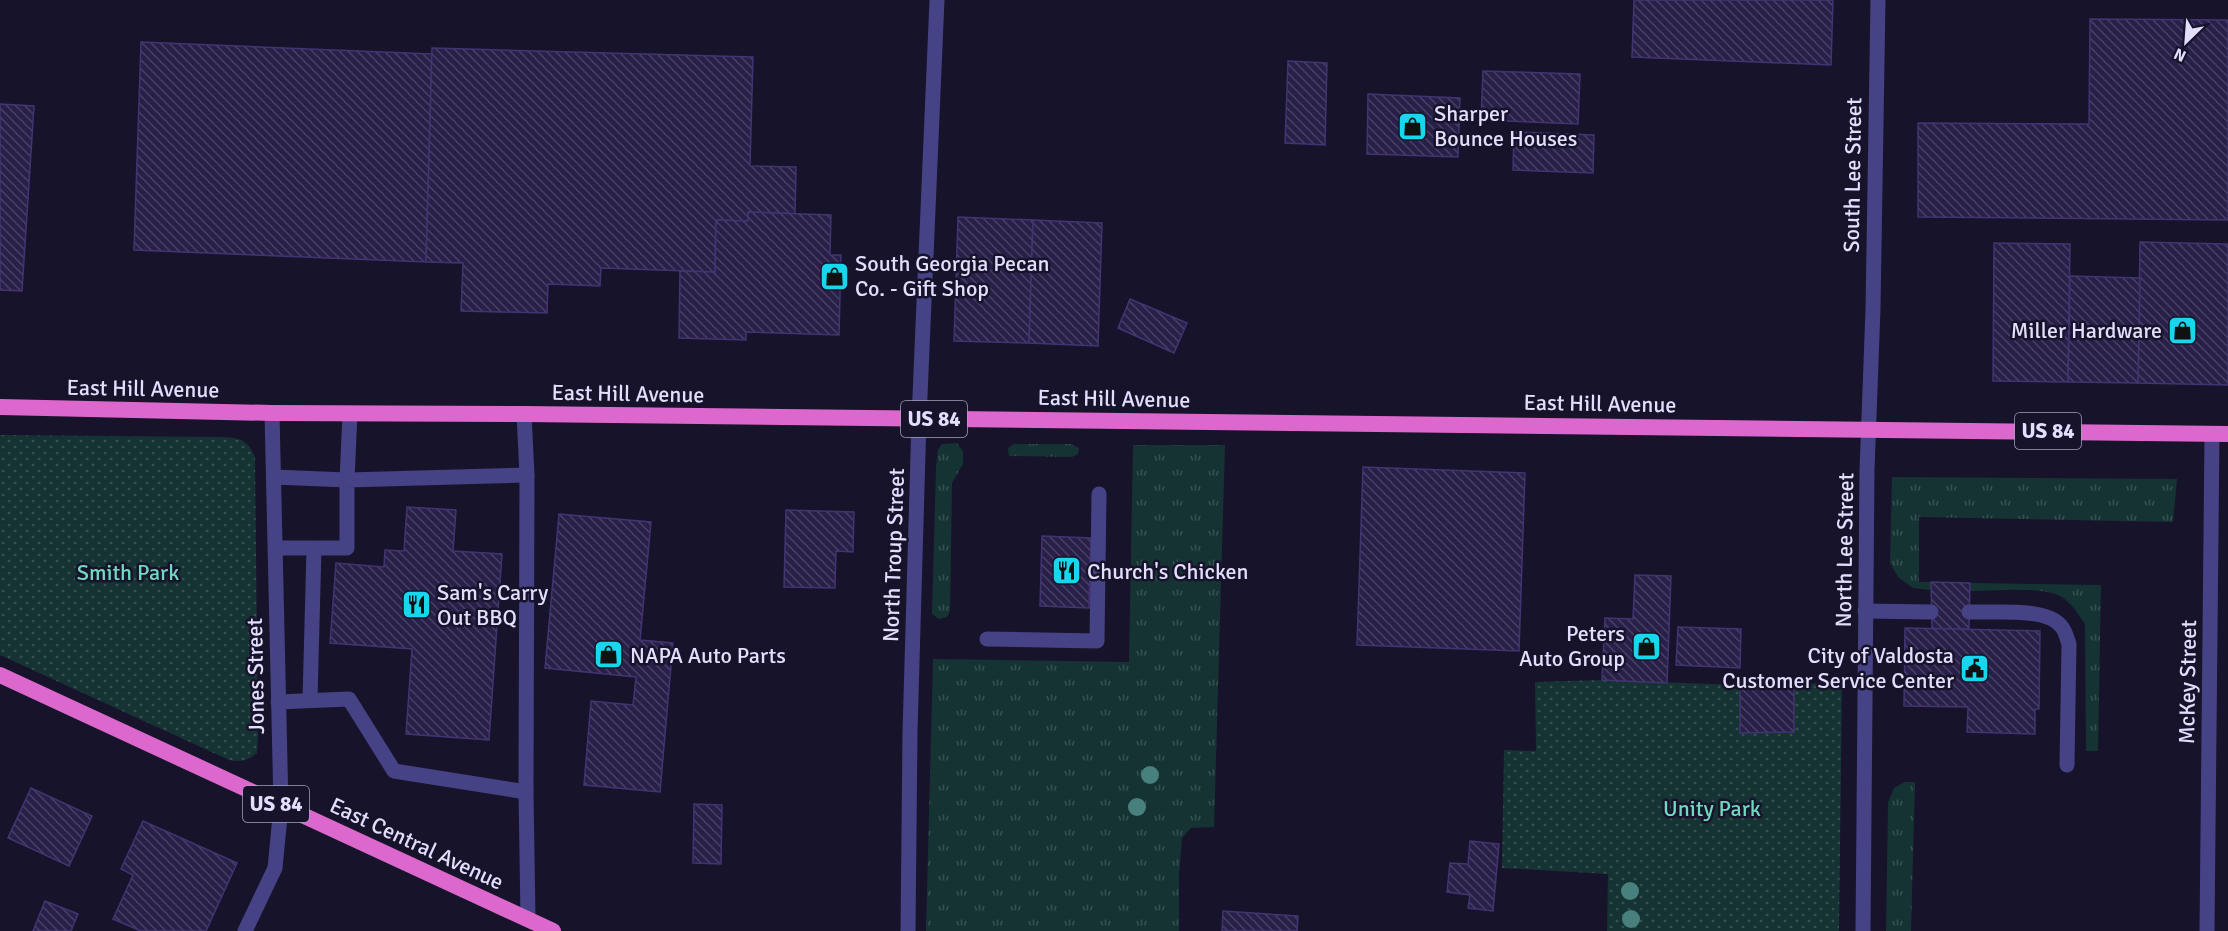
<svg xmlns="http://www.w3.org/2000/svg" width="2228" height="931" font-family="Signika,sans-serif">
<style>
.grass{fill:url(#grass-tufts)}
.park{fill:url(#park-dots)}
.building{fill:url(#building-back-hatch);stroke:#423473;stroke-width:1.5}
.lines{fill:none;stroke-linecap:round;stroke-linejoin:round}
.service{stroke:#454285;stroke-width:15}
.minor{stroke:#454285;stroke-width:15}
.tertiary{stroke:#454285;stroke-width:15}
.trunk{stroke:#dc68cd;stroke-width:16}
.tree{fill:#47807c}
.labels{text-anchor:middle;stroke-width:5;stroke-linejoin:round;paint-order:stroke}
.shield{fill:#17132a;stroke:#a5a1be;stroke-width:1.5}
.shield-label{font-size:21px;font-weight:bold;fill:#e2defd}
.poi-label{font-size:22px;fill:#e2defd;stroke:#17132a;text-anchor:start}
.street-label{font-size:22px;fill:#e2defd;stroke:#17132a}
.park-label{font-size:22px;fill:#6ed9c0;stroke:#17132a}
</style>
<defs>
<pattern id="grass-tufts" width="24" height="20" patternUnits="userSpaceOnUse" patternTransform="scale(1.5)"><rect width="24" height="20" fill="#163333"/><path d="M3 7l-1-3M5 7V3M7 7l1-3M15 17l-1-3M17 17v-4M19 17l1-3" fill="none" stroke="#385051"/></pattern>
<pattern id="park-dots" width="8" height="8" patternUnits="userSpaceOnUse" patternTransform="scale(1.5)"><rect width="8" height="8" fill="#163333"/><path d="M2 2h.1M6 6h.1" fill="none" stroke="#385051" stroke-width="1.8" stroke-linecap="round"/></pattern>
<pattern id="building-back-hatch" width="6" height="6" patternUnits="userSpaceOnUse" patternTransform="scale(1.5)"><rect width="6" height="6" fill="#292049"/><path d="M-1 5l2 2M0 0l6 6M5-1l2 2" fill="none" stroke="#484064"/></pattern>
</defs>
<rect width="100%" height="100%" fill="#17132a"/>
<g class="grass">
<polygon points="957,443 963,452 963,464 952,483 950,611 947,617 939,619 932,614 936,467 938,450 942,444"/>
<polygon points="1014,444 1071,444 1079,448 1078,454 1072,457 1009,456 1008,448"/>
<polygon points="1133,445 1225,445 1214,827 1191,828 1182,838 1179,876 1179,931 926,931 933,659 1129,662"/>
<polygon points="1892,477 2177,479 2173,522 1919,517 1919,582 1931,582 1931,590 1913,588 1898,577 1890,563"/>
<path d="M 1970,583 L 2101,585 L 2098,751 L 2086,751 L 2085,624 C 2078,614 2071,602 2060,596 C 2042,586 1991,591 1970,591 Z"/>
<polygon points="1905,782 1915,782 1911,931 1886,931 1888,803 1894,788"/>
</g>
<g class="park">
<path d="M 0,435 L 223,437 C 240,438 248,440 255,457 L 258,737 L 257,753 C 248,761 241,762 229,760 L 0,655 Z"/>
<polygon points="1602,680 1740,685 1842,683 1839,931 1607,931 1608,874 1502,868 1504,750 1536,751 1535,682"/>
</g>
<g class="building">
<polygon points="1634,0 1833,0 1831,65 1632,57"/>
<polygon points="2090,19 2228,20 2228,220 1918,217 1918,123 2089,124"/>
<polygon points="141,42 432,54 426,262 134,250"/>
<polygon points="432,48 753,57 750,166 796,167 795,214 748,212 748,221 716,220 715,272 601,268 600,286 548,284 547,313 461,311 463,263 426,262"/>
<polygon points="1288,61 1327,63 1325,145 1285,143"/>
<polygon points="1483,71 1580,74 1578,124 1481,120"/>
<polygon points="1368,94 1460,98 1458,157 1367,154"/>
<polygon points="0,104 34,106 22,291 0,290"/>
<polygon points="1514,132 1594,135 1593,173 1513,170"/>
<polygon points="748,212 831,215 830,255 841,255 839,335 746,332 746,340 679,338 680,271 715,272 716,220 748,221"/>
<polygon points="958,217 1033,220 1029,343 954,341"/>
<polygon points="1033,220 1102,223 1098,346 1029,343"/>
<polygon points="2140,242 2228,244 2228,385 2138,383"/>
<polygon points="1994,243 2070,244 2068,382 1993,381"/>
<polygon points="2070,276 2140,278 2138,383 2068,382"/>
<polygon points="1130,299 1187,323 1174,353 1118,328"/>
<polygon points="1363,467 1525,473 1519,651 1357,645"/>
<polygon points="407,507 456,510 453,551 502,554 489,740 406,734 412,649 330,643 336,563 384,567 385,550 404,551"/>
<polygon points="786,510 854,512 853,552 836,551 835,588 784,587"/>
<polygon points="559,514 651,522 640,640 673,643 660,792 584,785 591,701 633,705 636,677 545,668"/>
<polygon points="1042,536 1091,538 1089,608 1040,606"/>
<polygon points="1635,575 1671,576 1667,683 1602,680 1605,618 1633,619"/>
<polygon points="1931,582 1970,583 1969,629 1932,629"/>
<polygon points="1678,627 1741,629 1740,668 1676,665"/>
<polygon points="1905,628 2040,631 2039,709 2035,709 2035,734 1967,732 1968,707 1904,706"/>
<polygon points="1794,684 1794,732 1740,733 1740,685"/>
<polygon points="31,788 92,816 69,866 8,838"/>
<polygon points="694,804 722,805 721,864 693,863"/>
<polygon points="143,821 237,863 206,931 141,931 113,919 133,875 121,869"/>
<polygon points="1470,841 1499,844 1493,911 1468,908 1470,895 1447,892 1450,863 1468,864"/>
<polygon points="45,901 78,914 71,931 33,931"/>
<polygon points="1223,911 1298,916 1297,931 1222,931"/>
</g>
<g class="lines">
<g class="service">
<polyline points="524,414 527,475 526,792 528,919"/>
<polyline points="274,477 347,480 350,414"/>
<polyline points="276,548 347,548 347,480 527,475"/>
<polyline points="1865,611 1931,612"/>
<path d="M 1969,612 C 1993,613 2046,607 2061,626 C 2065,630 2067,638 2069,644 L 2067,765"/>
<polyline points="987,639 1097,641 1099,494"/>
<polyline points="310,699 314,549"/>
<polyline points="278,702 349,699 394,771 526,792"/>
</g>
<g class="minor">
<polyline points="245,931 275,868 281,806 272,413"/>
<polyline points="2207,931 2212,434"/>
</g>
<g class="tertiary">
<polyline points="908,931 910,732 919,419 937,0"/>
<polyline points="1863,931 1867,470 1873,309 1878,0"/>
</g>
<g class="trunk">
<polyline points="0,407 272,413 524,414 2228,434"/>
<polyline points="0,675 553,931"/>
</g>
</g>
<g class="tree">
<circle cx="1150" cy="775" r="9"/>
<circle cx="1137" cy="807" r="9"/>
<circle cx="1630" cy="891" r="9"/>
<circle cx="1631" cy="919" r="9"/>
</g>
<defs>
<symbol id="shop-square" viewBox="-11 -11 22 22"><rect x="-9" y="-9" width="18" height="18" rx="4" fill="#18d6ee" stroke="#17132a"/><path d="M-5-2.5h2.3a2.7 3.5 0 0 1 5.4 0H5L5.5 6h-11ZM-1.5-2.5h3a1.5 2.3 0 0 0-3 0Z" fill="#111"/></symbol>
<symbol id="restaurant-square" viewBox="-11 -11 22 22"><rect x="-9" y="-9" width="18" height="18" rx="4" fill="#18d6ee" stroke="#17132a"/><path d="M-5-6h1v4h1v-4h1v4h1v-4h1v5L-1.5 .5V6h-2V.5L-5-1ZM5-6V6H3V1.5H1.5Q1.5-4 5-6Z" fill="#111"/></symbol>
<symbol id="civic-square" viewBox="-11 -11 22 22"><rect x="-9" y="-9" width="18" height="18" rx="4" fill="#18d6ee" stroke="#17132a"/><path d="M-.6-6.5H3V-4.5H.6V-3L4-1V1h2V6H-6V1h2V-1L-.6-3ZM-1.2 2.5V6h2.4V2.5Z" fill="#111"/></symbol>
</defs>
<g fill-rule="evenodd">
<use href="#shop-square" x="1396" y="110" width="33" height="33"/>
<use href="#shop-square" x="818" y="260" width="33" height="33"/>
<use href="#shop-square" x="2166" y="314" width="33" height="33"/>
<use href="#restaurant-square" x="1050" y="554" width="33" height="33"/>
<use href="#restaurant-square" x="400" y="588" width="33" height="33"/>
<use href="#shop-square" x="1630" y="630" width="33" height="33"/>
<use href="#shop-square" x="592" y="638" width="33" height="33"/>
<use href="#civic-square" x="1958" y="652" width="33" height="33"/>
</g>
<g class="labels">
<g class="shield">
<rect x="901" y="401" width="66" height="36" rx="4.5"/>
<rect x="2015" y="413" width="66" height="36" rx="4.5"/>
<rect x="243" y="786" width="66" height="36" rx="4.5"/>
</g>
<g class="shield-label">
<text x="934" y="426">US 84</text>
<text x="2048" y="438">US 84</text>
<text x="276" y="811">US 84</text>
</g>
<g class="poi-label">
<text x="1434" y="121">Sharper<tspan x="1434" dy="25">Bounce Houses</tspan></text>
<text x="855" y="271">South Georgia Pecan<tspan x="855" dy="25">Co. - Gift Shop</tspan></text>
<text x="2162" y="338" text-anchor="end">Miller Hardware</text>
<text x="1087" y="579">Church's Chicken</text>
<text x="437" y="600">Sam's Carry<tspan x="437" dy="25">Out BBQ</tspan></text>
<text x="1625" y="641" text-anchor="end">Peters<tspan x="1625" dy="25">Auto Group</tspan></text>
<text x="630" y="663">NAPA Auto Parts</text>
<text x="1954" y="663" text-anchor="end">City of Valdosta<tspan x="1954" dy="25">Customer Service Center</tspan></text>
</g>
<g class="street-label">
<text transform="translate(1852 175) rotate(-89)" y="8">South Lee Street</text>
<text transform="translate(143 388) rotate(1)" y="8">East Hill Avenue</text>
<text transform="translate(628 393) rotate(1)" y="8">East Hill Avenue</text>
<text transform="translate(1114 398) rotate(1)" y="8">East Hill Avenue</text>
<text transform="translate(1600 403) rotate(1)" y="8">East Hill Avenue</text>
<text transform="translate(1844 550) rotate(-89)" y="8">North Lee Street</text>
<text transform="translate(893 555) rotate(-88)" y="8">North Troup Street</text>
<text transform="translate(255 676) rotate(-91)" y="8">Jones Street</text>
<text transform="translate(2187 682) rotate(-89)" y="8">McKey Street</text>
<text transform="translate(417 843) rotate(25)" y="8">East Central Avenue</text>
</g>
<g class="park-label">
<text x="128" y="580">Smith Park</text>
<text x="1712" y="816">Unity Park</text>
</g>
</g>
<g transform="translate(2186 42) rotate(205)" stroke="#17132a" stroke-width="4.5" paint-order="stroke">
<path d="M0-4.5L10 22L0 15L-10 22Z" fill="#e2defd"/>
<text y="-9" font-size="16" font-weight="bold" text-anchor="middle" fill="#e2defd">N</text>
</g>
</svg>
